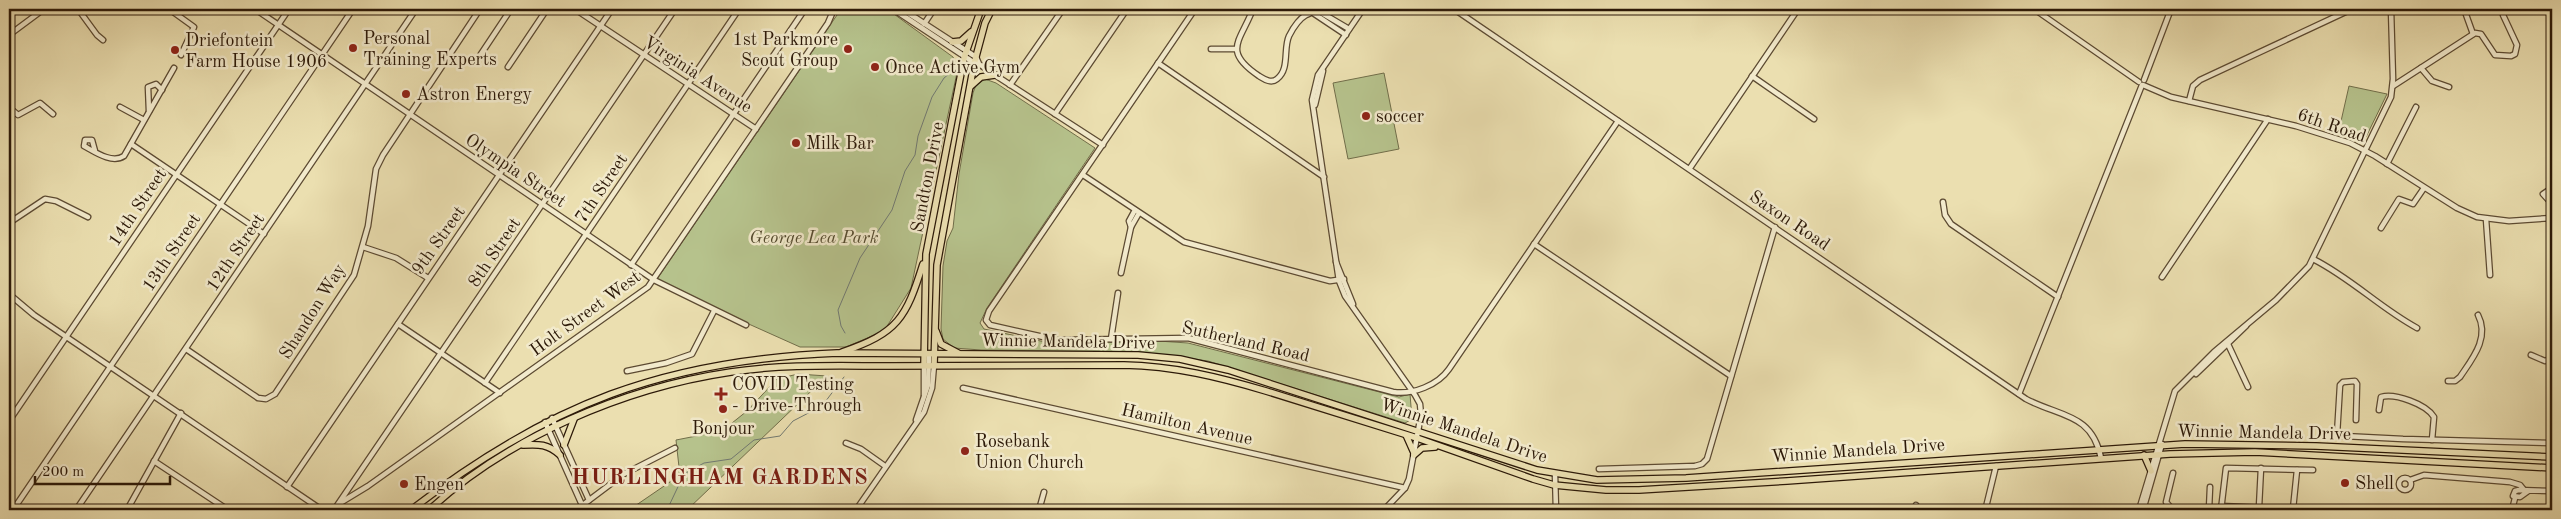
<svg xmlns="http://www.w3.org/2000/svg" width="2561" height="519" font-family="'Old Standard TT',serif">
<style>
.green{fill:#b6c28c;stroke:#716e4a}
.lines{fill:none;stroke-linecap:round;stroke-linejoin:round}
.stream{stroke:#717972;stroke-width:1}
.minor-casing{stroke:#5c4a32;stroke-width:7}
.major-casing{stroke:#2c1908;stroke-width:8}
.minor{stroke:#f2eacc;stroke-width:4.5}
.major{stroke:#ebdfb0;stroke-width:5.5}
.poi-dot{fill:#8f2418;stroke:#f2eacc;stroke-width:2}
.labels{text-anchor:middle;stroke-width:5;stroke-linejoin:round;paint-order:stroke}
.poi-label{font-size:18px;fill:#2c1908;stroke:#f2eacc;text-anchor:start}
.street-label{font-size:18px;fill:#2c1908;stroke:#f2eacc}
.park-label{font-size:18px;font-style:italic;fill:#554c30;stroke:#f2eacc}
.district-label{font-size:22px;font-weight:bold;letter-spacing:1px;fill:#7a1f14;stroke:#f2eacc}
</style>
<rect width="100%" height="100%" fill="#ebdfb0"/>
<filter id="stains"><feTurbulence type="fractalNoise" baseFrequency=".004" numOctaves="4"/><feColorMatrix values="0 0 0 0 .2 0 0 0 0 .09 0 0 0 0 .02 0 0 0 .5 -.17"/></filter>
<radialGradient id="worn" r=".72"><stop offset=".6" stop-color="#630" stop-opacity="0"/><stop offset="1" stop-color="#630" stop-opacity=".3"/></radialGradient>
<g class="green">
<polygon points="836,9 887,9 953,57 958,68 911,288 884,331 846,347 800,347 655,282 837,15"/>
<polygon points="1384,73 1399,149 1348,159 1333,83"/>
<polygon points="985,79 996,83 1095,148 987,308 980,323 984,329 1050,343 1158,341 1188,343 1399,397 1410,394 1412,419 1405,423 1208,361 1141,352 981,350 954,348 943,339 941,329 943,266 947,241 953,228 959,174 973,93 976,85"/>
<polygon points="2349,86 2387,94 2366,137 2360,139 2339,130"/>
<polygon points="798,374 827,376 687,510 629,510 670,482 679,467 676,440 722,431 747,411 777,379"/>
</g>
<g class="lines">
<g class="stream">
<polyline points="845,333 841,326 838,310 860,258 892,210 905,171 915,155 918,136 932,97 944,78 955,69"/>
<polyline points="667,510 684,474 704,463 731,459 754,440 780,436 793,421 822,406 844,377"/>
</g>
<defs>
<g id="minor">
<polyline points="78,9 97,35 103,40"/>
<polyline points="169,9 194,27 181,55"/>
<polyline points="255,9 654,280 746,325"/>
<polyline points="575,9 756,129"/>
<polyline points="893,9 976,64"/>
<polyline points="902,9 976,57 979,64 995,75 1103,145"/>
<path d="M 1195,9 L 989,311 L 986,320 L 990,325 L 1057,340 L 1188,338 L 1393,392 C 1413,395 1438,385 1449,369 L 1618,121"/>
<path d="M 1253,9 C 1240,42 1222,51 1259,76 C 1264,79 1271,84 1277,79 C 1290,69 1283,49 1289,36 C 1293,28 1299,19 1306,15 C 1310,13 1313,13 1316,9"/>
<polyline points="1315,9 1349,29"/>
<polyline points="1363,9 1318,75 1312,100 1339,281 1345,296 1415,395 1420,404 1421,415 1409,479 1405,488 1384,510"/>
<path d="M 1454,9 L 2026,399 C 2060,417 2092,413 2101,458"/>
<polyline points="2034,9 2139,82"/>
<polyline points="2464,9 2473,34"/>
<polyline points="1313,13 1346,35"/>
<polyline points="924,24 934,9"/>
<polyline points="9,35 44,9"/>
<polyline points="1211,49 1236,49"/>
<polyline points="477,60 511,9"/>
<polyline points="1158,63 1324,177"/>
<polyline points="508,67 547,9"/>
<polyline points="2421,68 2432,81 2449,87"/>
<polyline points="1752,76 1814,119"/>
<polyline points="2144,80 2171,9"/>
<polyline points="1010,85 1063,9"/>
<polyline points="2143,85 2171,97 2296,126 2350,143 2375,156 2457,208 2477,217 2509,221 2552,218"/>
<polyline points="2393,86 2475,33 2481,34 2495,55 2511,56 2515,54 2517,45 2503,15"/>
<polyline points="2189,101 2193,86 2200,80 2352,9"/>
<polyline points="1315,105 1323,71"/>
<polyline points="9,107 18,115 40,103 53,114"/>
<polyline points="120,107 144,120"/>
<polyline points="149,111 148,87 156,84 162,90"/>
<polyline points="1055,114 1127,9"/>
<polyline points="131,144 264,234"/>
<path d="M 95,151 L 92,140 L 85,140 L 84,146 C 95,152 112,164 124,156 L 174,68"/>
<polyline points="2387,164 2416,107"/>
<polyline points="1690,168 1798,9"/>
<polyline points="1083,175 1184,242 1330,281 1344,279"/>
<polyline points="2552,188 2543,194 2552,204"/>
<polyline points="2548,191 2552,197"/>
<polyline points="1943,202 1945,215 1951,224 2058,297"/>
<polyline points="2486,219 2490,275"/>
<polyline points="9,223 45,199 56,201 88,217"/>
<polyline points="1131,227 1139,213"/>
<polyline points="2381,228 2399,199 2413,204 2424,188"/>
<polyline points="1534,244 1731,376"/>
<polyline points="363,247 396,258 428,278"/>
<path d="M 2313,259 C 2351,278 2380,308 2417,328"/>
<polyline points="1336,262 1353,304"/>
<polyline points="631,265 805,9"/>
<polyline points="1121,273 1131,227 1129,221 1135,210"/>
<polyline points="2162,277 2268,119"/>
<polyline points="9,294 34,315 322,510"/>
<polyline points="398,324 500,393"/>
<polyline points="1111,339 1118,293"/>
<polyline points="2227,342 2248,387"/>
<polyline points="186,349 258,398 266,399 275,394 354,275 368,226 376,169 383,155 480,9"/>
<polyline points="2531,355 2545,361 2552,358"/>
<polyline points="627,371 666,363 692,354 714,311"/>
<polyline points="2196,374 2246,326"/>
<path d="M 2448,381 L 2455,381 L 2460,377 C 2472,359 2490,338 2478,315"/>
<polyline points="485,383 739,9"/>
<polyline points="963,388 1405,488"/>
<polyline points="2019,394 2142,85"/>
<polyline points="924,395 924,365"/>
<path d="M 2379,410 L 2381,397 C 2395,393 2426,404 2434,417 L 2432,440"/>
<polyline points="552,418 589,500"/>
<polyline points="916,420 928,385 929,354"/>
<polyline points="9,421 289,9"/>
<polyline points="545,422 582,505"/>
<polyline points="2324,435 2403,439 2552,443"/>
<polyline points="2337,435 2340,385 2343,382 2355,381 2357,384 2356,420"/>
<polyline points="846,443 861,449 885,466"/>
<polyline points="154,461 228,510"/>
<polyline points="1996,466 1986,507 2009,510"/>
<polyline points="1599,469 1695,466 1702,464 1707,459 1775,227"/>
<polyline points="1555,474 1556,510"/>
<circle cx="2405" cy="484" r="6"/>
<polyline points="2410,480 2424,475 2510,482 2520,485 2524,490"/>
<polyline points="287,487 612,9"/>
<polyline points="2527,492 2520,497 2513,496 2515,491 2519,490 2552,491"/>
<polyline points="340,503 368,486 648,287 828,23 834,9"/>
<polyline points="2221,506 2293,509 2297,470"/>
<polyline points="2259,507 2261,468"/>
<polyline points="2172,508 2209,509 2210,487"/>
<polyline points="2172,509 2166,502 2173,473"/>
<polyline points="13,510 353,9"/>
<polyline points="76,510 416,9"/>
<polyline points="127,510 181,413"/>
<polyline points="334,510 675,9"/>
<polyline points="576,510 624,474 675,448"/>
<polyline points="856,510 924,412 932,388 934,365"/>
<polyline points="1039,510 1044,492"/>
<polyline points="1914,510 1916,505"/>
<polyline points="2139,510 2175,391 2214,352 2276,300 2309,266 2391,97 2393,79 2391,9"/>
<polyline points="2143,510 2162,444"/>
<polyline points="2221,510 2226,468 2313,470"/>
<polyline points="2512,510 2515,498"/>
</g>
<g id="major">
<polyline points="952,42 961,41 971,32"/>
<polyline points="971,86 981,77 995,75"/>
<polyline points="936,331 941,344 958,353"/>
<path d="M 842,352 C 898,333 906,318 923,264"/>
<polyline points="924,365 926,254 964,58 981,9"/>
<polyline points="934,365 937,265 974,64 985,23 992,9"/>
<polyline points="1406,435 1414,453"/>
<path d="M 523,445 C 539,444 548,444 560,455"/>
<polyline points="564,445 574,419"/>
<polyline points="1414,455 1422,448 1435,447"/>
<polyline points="2144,455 2151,471"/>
<path d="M 411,510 C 548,404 664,360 837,353 L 1138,355 L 1180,359 L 1228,370 L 1537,470 L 1597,480 L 1686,478 L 2185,444 L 2316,446 L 2552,457"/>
<path d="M 429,510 C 509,437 623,388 731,372 C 783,364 837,366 890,366 C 968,365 1046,365 1124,365 C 1174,366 1219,377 1266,391 L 1417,438 L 1533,479 L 1554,485 L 1606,490 L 1639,490 L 1787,481 L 2170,454 L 2255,452 L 2552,468"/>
</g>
</defs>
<use href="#minor" class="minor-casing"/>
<use href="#major" class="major-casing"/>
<use href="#minor" class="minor"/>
<use href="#major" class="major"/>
</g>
<g class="poi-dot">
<circle cx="353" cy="48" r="5"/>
<circle cx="848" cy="49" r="5"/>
<circle cx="175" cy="50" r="5"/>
<circle cx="875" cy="67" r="5"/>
<circle cx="406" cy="94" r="5"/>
<circle cx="1366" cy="116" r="5"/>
<circle cx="796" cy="143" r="5"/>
<path d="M718.5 386.5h5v5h5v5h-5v5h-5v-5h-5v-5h5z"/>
<circle cx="723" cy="409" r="5"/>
<circle cx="965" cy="451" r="5"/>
<circle cx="2345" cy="483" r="5"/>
<circle cx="404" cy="484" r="5"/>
</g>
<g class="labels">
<g class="poi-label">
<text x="363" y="44">Personal<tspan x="363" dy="21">Training Experts</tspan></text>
<text x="838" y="45" text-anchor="end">1st Parkmore<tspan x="838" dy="21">Scout Group</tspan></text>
<text x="185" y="46">Driefontein<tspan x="185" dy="21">Farm House 1906</tspan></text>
<text x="885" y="73">Once Active Gym</text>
<text x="416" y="100">Astron Energy</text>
<text x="1376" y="122">soccer</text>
<text x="806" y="149">Milk Bar</text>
<text x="732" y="390">COVID Testing<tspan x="732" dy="21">- Drive-Through</tspan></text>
<text x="723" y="434" text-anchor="middle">Bonjour</text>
<text x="975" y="447">Rosebank<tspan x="975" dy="21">Union Church</tspan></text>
<text x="2355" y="489">Shell</text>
<text x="414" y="490">Engen</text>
</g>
<g class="street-label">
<text transform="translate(698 74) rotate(33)" y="6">Virginia Avenue</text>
<text transform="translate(2332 125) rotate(19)" y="6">6th Road</text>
<text transform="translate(516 170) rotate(34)" y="6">Olympia Street</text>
<text transform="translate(927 177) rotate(-79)" y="6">Sandton Drive</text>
<text transform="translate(601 188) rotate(-56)" y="6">7th Street</text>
<text transform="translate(137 207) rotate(-56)" y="6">14th Street</text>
<text transform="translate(1790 220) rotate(34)" y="6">Saxon Road</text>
<text transform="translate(438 240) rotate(-55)" y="6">9th Street</text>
<text transform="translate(171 252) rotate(-56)" y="6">13th Street</text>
<text transform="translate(235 252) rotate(-56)" y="6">12th Street</text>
<text transform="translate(494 252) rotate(-56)" y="6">8th Street</text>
<text transform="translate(312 311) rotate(-58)" y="6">Shandon Way</text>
<text transform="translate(585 313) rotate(-36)" y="6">Holt Street West</text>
<text transform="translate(1068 341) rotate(1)" y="6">Winnie Mandela Drive</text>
<text transform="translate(1246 341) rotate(13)" y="6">Sutherland Road</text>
<text transform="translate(1187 424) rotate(13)" y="6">Hamilton Avenue</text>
<text transform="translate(1464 430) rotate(18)" y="6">Winnie Mandela Drive</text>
<text transform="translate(2264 432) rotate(1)" y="6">Winnie Mandela Drive</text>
<text transform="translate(1858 450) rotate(-4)" y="6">Winnie Mandela Drive</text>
</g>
<g class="park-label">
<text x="814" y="243">George Lea Park</text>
</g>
<g class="district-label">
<text x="720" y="484">HURLINGHAM GARDENS</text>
</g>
</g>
<rect width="2561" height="519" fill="none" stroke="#ebdfb0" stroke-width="30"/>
<rect x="10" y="10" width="2541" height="499" fill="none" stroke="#2c1908" stroke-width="2.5"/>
<rect x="15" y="15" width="2531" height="489" fill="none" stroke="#2c1908"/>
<path d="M35 476v8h135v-8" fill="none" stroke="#2c1908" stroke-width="2.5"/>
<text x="42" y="476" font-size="15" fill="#2c1908" stroke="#f2eacc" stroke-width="4" paint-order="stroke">200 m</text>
<rect width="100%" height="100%" filter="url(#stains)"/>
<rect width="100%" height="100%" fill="url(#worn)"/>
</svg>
